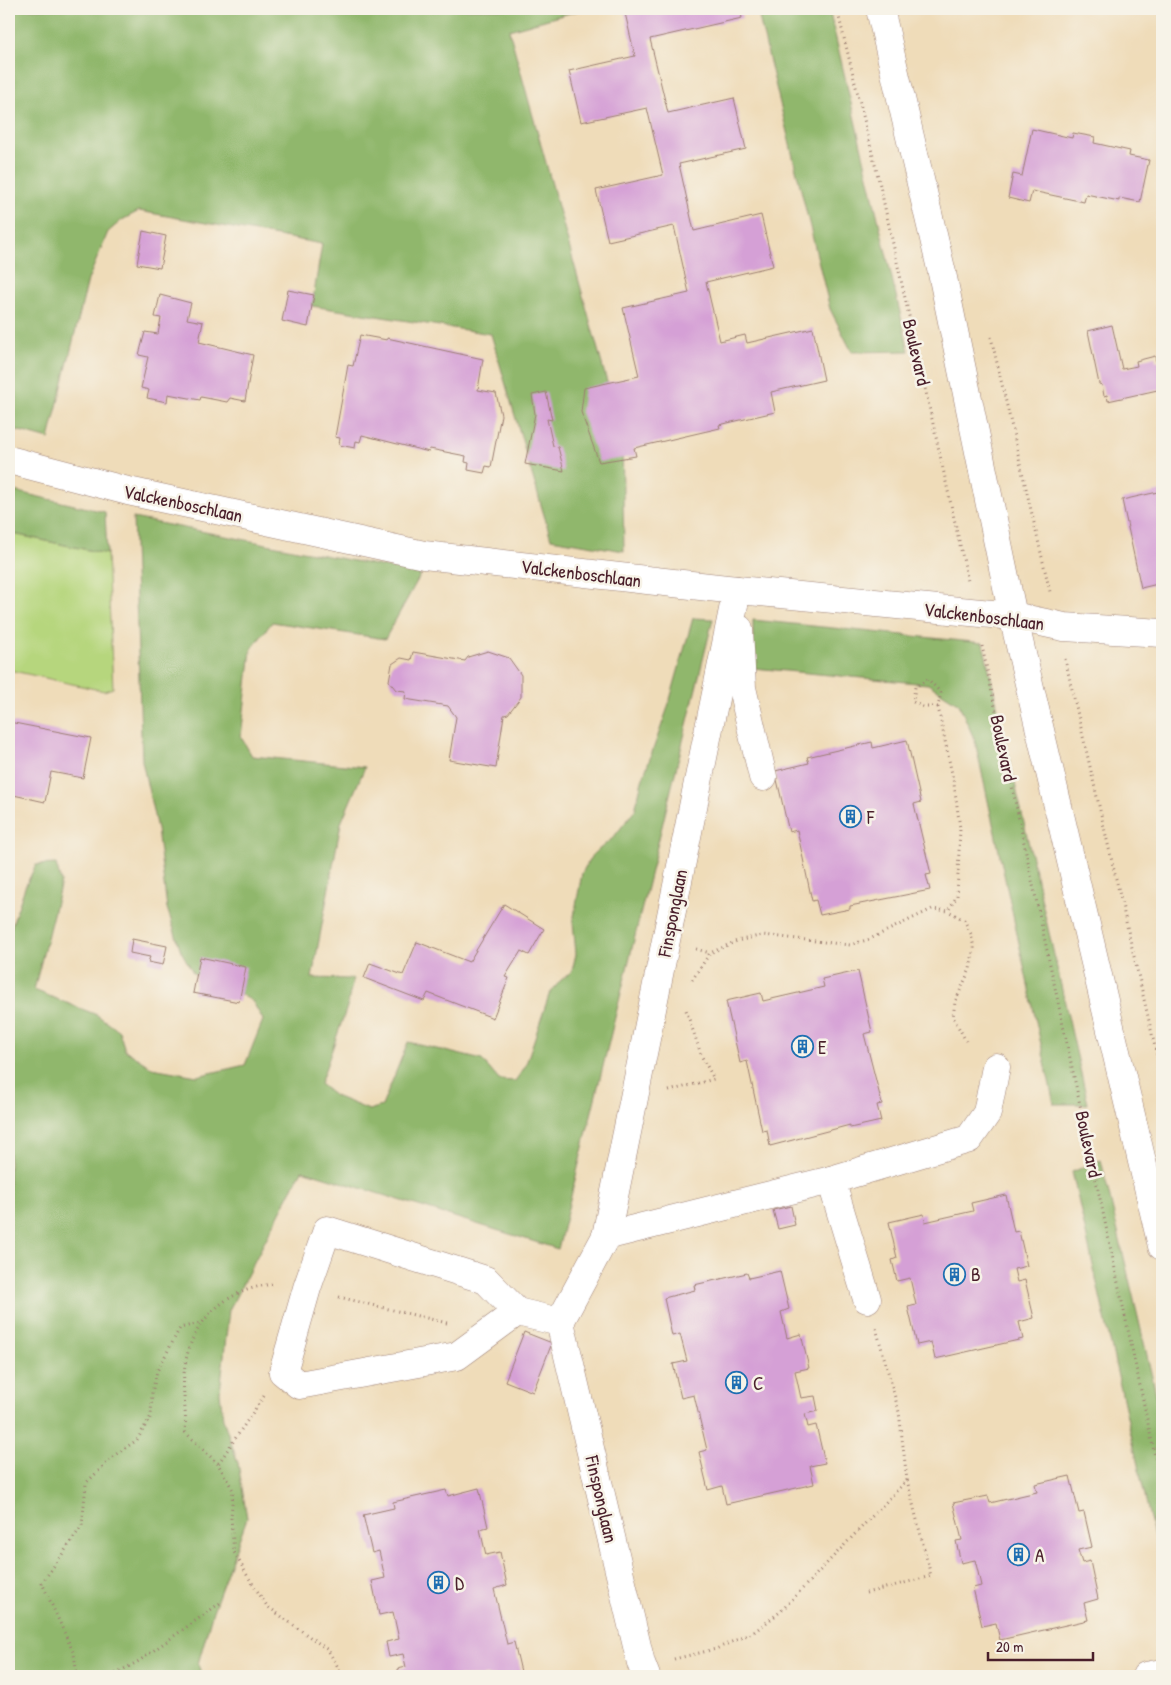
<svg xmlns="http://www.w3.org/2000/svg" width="1171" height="1685" font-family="'Patrick Hand',sans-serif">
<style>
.green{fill:#b6d67d;stroke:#807a54}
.forest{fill:#90b76c;stroke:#6d6b4c}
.building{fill:#d5a0d6}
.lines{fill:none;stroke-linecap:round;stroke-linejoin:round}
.minor-casing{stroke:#9c7e72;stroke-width:29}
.path{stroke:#9c7e72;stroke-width:3;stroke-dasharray:1 4;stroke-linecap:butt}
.minor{stroke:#fff;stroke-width:28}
.labels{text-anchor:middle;stroke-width:5;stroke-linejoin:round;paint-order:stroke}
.street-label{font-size:19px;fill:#4a1f2b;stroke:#f7f3e8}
.poi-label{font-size:19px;fill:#4a1f2b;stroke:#f7f3e8;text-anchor:start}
</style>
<rect width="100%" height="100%" fill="#f7f3e8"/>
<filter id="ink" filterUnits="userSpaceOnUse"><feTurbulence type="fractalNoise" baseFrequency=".02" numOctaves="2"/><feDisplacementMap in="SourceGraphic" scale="10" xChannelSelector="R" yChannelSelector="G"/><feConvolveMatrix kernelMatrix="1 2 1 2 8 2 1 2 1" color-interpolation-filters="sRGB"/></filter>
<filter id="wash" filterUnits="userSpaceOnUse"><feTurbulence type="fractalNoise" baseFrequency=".0096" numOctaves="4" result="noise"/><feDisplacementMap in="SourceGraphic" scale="20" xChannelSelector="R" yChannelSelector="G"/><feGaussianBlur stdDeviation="1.12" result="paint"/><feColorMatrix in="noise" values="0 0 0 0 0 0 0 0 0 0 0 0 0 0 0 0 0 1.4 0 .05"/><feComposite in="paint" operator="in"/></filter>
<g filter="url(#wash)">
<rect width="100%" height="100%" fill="#efdcb9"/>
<polygon class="green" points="9,533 107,554 113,688 104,691 9,670"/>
<g class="forest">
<polygon points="9,9 584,9 509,30 622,436 624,551 551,539 491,334 312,306 322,244 139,211 122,220 108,232 88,280 49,439 9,428 9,272 15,233 9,191"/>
<polygon points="757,9 829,9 909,351 852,352 830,309"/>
<polygon points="9,490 105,512 107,554 9,533"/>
<polygon points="133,518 421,574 385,639 272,622 251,650 241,737 252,756 365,767 341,823 312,978 353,979 347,1007 320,1084 335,1096 369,1110 382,1106 408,1042 482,1060 499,1080 515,1081 525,1067 549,995 560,981 572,971 576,954 573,922 582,873 592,855 613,838 635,810 642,781 667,710 693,618 713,619 558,1249 302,1170 229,1310 220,1392 223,1419 238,1463 247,1518 213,1611 198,1664 202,1676 9,1676 9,934 25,887 36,865 56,864 61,882 34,990 97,1015 119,1031 125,1050 152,1068 197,1076 245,1065 263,1020 253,1002 227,985 194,974 181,951 167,908 157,829 142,761"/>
<polygon points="753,620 983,643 1088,1104 1054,1104 975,741 959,704 928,684 753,668"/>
<polygon points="1101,1160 1162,1419 1162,1572 1072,1172"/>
</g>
<g id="blocks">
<g class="building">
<polygon points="641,9 740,9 742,18 650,39 668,113 734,98 746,149 679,164 694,231 761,215 773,266 706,282 720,341 745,335 747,343 813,328 824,380 771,392 775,412 719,425 720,428 634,448 636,456 599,462 581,412 584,388 639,376 623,308 689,293 674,226 608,241 596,190 663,175 647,108 581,122 569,71 635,56 625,13"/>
<polygon points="1032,129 1072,138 1073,133 1095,137 1094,143 1130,151 1129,156 1149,160 1140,202 1119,198 1119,201 1086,194 1084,202 1032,191 1029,203 1008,198 1013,174 1022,176"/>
<polygon points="143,231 166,236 160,268 137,264"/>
<polygon points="288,290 314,295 308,327 282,321"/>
<polygon points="160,295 191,303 187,319 203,322 199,342 253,355 245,401 230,398 227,402 201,397 200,400 168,394 167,402 147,398 149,390 141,388 148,357 139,355 145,332 158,334 161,318 155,317"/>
<polygon points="1112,325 1122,369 1137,366 1136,361 1155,356 1156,361 1162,360 1162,389 1108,401 1107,395 1104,396 1102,385 1099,384 1088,331"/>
<polygon points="360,335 387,340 387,338 483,359 478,390 496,393 501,415 491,467 486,466 484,473 468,470 469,463 465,462 466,456 430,449 429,452 362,435 360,442 356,441 355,448 339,445 340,438 335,437 348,365 353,366"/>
<polygon points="546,392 552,420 547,419 553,446 558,447 564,471 525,464 535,414 532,395"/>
<polygon points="1162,491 1162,583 1141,588 1122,500"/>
<polygon points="488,651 509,658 521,675 521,697 508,714 504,715 496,768 449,760 456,717 448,706 405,699 406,691 396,690 389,681 392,664 401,658 411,660 413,652 465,661 468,657"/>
<polygon points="9,722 91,738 83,778 51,772 45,802 9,794"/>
<polygon points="1162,737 1162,755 1158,751 1159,740"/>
<polygon points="907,740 921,802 914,804 931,874 926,875 930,890 850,906 850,909 820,915 816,900 812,901 797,830 789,832 775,771 809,763 807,757 872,742 873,748"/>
<polygon points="504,904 544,929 529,955 521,951 505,977 509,978 493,1018 428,993 424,1001 364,978 370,963 403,975 417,942 469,962"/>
<polygon points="132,939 167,946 163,965 148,962 150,957 130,953"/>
<polygon points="200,957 246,967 239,1002 193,993"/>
<polygon points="858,971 872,1032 864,1034 882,1104 877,1105 881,1121 850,1128 850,1125 770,1146 767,1130 762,1131 747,1061 740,1063 726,1001 761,993 763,1001 824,987 822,979"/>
<polygon points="1006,1195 1014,1232 1019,1231 1027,1266 1014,1269 1017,1282 1025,1280 1034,1318 1019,1322 1023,1339 935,1359 931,1342 917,1345 908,1307 916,1305 910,1278 897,1281 892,1260 897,1258 889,1222 924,1214 925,1222 973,1211 971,1203"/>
<polygon points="791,1206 795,1225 778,1229 773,1210"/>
<polygon points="780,1271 789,1309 781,1312 787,1338 801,1334 809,1368 795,1371 801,1398 815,1396 818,1411 805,1414 808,1427 816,1425 825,1463 810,1466 814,1484 726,1504 722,1486 708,1490 699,1452 707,1450 694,1395 681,1398 673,1364 687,1361 680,1334 672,1336 664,1298 695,1290 694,1285 747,1273 749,1278"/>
<polygon points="524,1332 552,1343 533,1392 505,1381"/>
<polygon points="1070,1476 1079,1513 1084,1512 1092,1547 1078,1550 1082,1563 1090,1561 1098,1599 1084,1603 1088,1620 1000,1640 996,1623 982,1626 973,1588 981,1586 978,1572 975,1560 961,1563 956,1541 962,1540 953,1503 988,1496 990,1503 1037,1492 1035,1484"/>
<polygon points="479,1488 488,1527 480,1529 486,1555 500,1552 507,1585 494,1589 507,1644 514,1642 522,1676 399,1676 398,1669 406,1667 403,1654 389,1657 386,1642 399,1639 393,1612 379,1615 372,1581 385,1578 379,1551 372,1553 363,1515 394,1508 393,1502 446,1490 448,1496"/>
</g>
</g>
</g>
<g filter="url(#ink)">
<use href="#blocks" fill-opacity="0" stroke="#9c7e72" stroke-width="1"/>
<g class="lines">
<defs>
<g id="minor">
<polyline points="880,9 942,273 1013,616 1162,1246"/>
<polyline points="9,460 128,491 424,555 727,589 1013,616 1064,627 1162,633"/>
<polyline points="739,629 742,688 763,777"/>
<polyline points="831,1180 867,1299"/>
<polygon points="327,1230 486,1280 517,1312 457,1356 299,1385 283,1372 307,1288"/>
<polyline points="606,1236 831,1180 969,1139 987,1113 996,1067"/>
<polyline points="517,1312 560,1322"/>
<polyline points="646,1676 641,1663 560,1322 606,1236 737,590"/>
<polyline points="1146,1676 1162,1673"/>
</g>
</defs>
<use href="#minor" class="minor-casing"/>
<g class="path">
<polyline points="837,9 879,181 968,581"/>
<polyline points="991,337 1050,592"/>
<polyline points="982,646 1162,1489"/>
<polyline points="1065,659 1162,1077"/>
<polyline points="938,707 923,707 913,702 915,687 928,679 941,693 938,707 954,784 960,828 957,896 948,911"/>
<polyline points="696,949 710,953"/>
<polyline points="692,980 710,953 737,941 763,935 850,945 870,939 932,909 948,911 964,920 971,934 974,948 970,969 955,1002 953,1017 966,1041"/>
<polyline points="669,1091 714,1079 702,1057 686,1010"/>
<polyline points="339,1297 447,1323"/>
<polyline points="264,1396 218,1464 233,1490 231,1518 234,1552 247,1575 267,1606 328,1650 343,1676"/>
<path d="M 218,1464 L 185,1432 C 187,1412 182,1393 184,1374 C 188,1323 224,1289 274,1284"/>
<polyline points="866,1593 931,1576 907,1480"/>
<polyline points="674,1659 716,1649 754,1632 780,1612 907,1480 899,1412 876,1328"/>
<polyline points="77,1676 74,1654 42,1583 82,1526 86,1483 115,1455 137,1440 151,1416 152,1393 157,1371 180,1328 200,1323"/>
<polyline points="111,1676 139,1661 223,1601"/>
</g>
<use href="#minor" class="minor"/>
</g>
</g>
<defs>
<symbol id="building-ring" viewBox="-11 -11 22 22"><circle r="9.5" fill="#f7f3e8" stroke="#1f6fb2" stroke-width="1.5"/><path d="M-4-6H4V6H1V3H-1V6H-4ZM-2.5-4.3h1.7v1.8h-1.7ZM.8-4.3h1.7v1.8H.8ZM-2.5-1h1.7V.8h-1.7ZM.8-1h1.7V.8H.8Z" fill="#1f6fb2"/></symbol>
</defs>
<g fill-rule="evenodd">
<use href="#building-ring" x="838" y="804" width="25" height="25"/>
<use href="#building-ring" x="790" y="1034" width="25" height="25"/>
<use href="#building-ring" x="942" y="1262" width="25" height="25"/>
<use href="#building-ring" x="724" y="1370" width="25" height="25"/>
<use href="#building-ring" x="1006" y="1542" width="25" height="25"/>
<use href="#building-ring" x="426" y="1570" width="25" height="25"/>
</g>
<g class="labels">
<g class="street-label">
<text transform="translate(917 352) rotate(77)" y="7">Boulevard</text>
<text transform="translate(183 503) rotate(12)" y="7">Valckenboschlaan</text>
<text transform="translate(581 573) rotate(7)" y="7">Valckenboschlaan</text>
<text transform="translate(984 616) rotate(7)" y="7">Valckenboschlaan</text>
<text transform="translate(1004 748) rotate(78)" y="7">Boulevard</text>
<text transform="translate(672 913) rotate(-79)" y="7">Finsponglaan</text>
<text transform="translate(1089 1144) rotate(78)" y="7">Boulevard</text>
<text transform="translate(602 1499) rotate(77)" y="7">Finsponglaan</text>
</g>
<g class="poi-label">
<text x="867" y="824">F</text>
<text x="818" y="1054">E</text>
<text x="971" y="1281">B</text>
<text x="753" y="1390">C</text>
<text x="1035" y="1562">A</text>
<text x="455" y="1590">D</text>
</g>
</g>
<rect width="1171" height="1685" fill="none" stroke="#f7f3e8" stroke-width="30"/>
<path d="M988 1652v8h105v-8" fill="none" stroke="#4a1f2b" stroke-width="2.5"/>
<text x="996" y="1652" font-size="15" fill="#4a1f2b" stroke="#f7f3e8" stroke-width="4" paint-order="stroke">20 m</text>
</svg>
